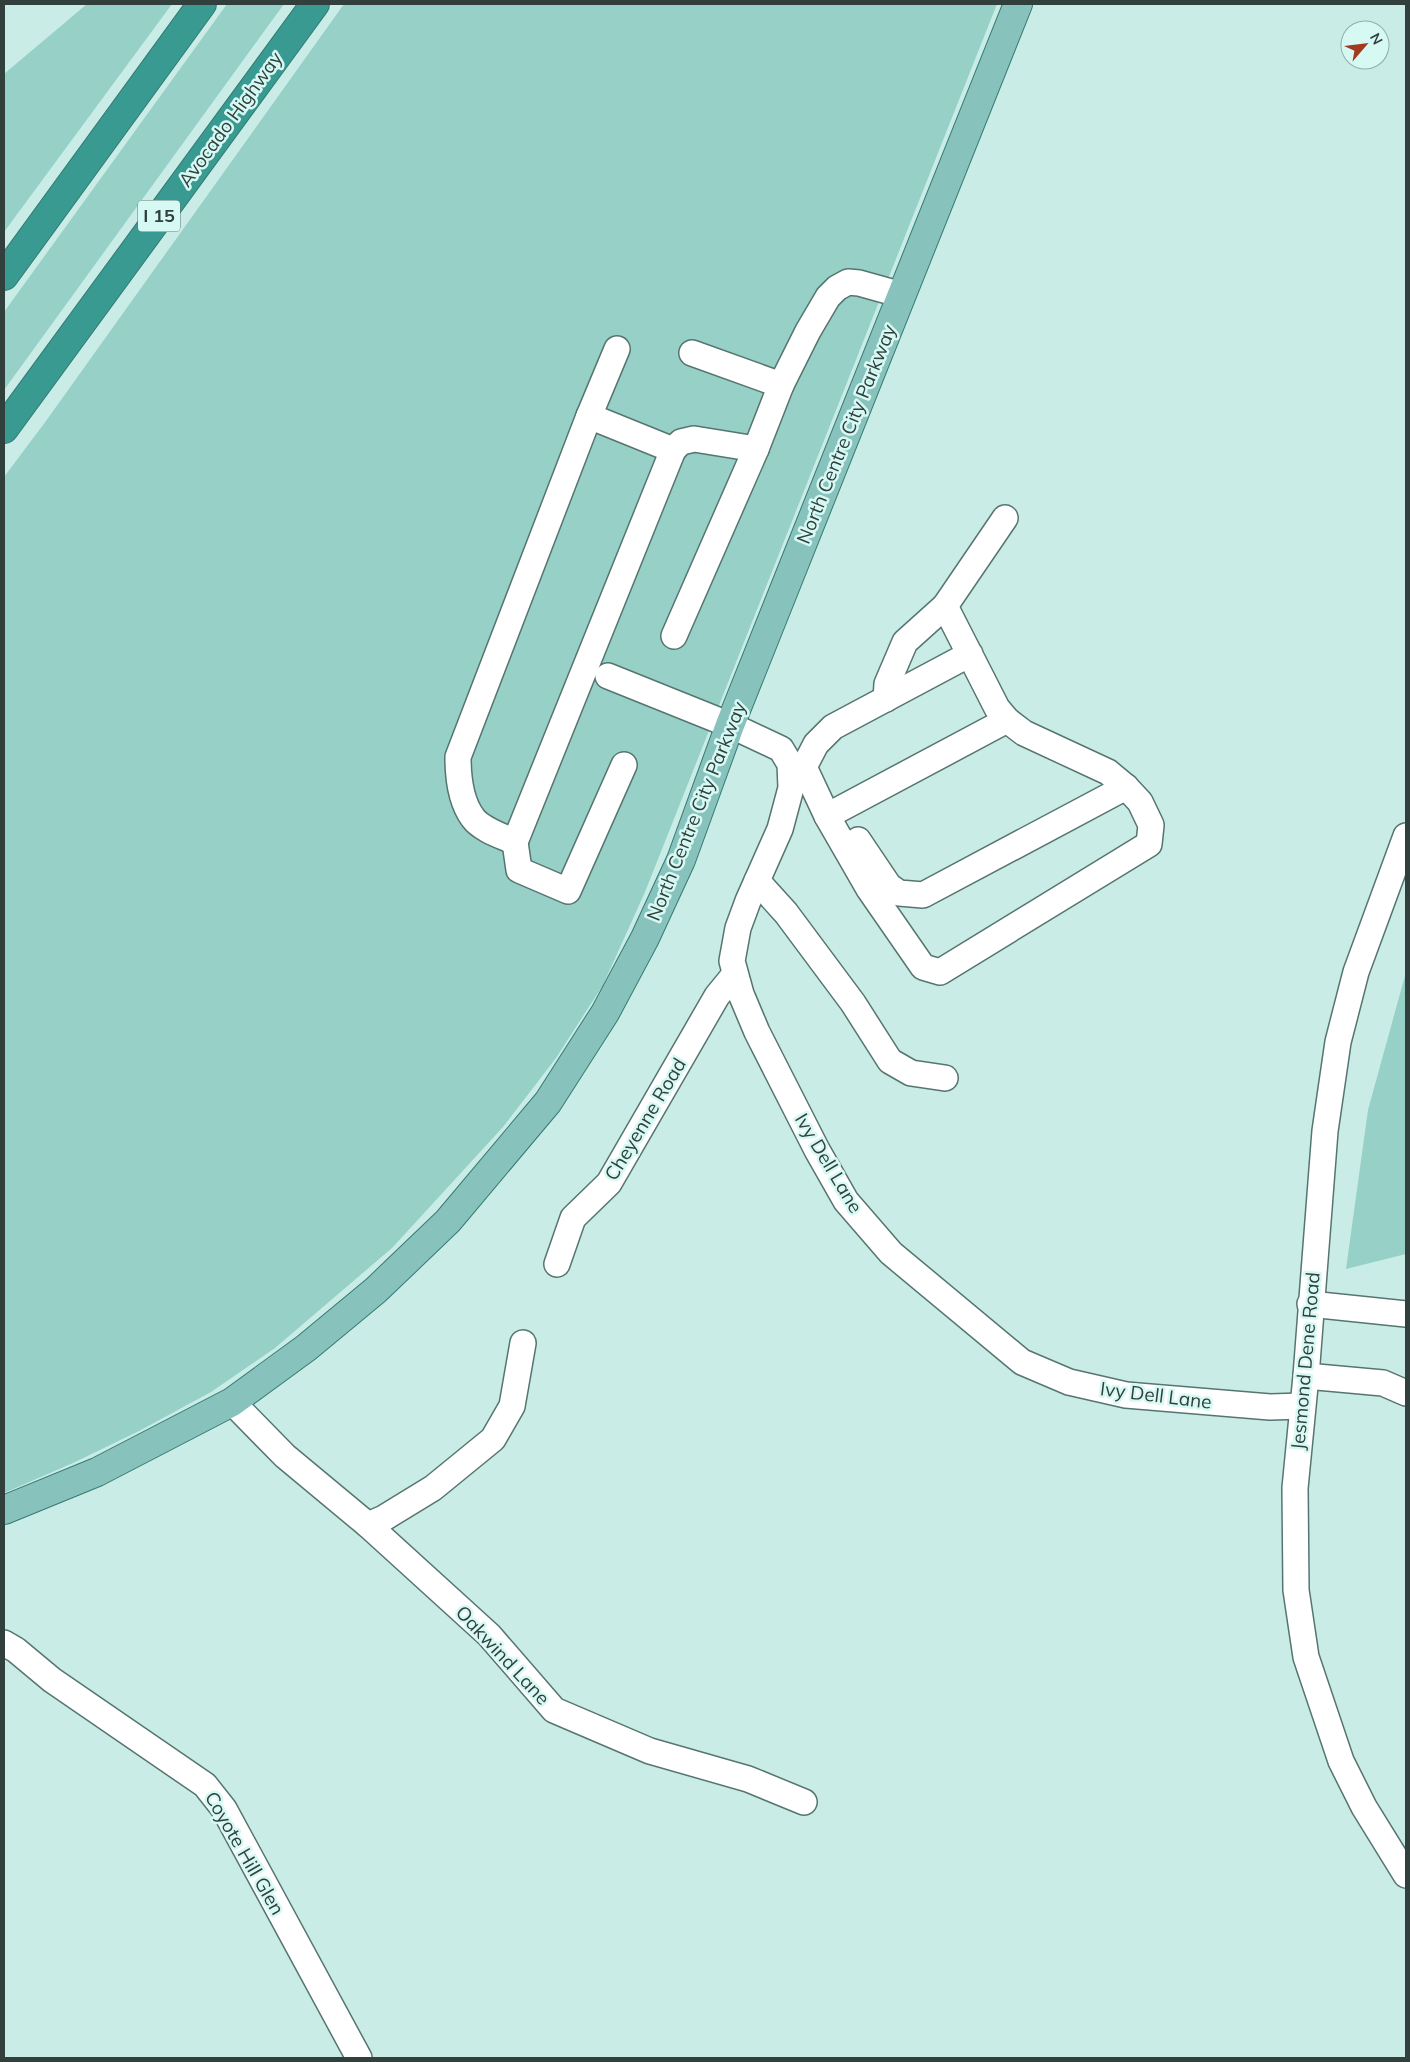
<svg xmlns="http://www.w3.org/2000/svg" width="1410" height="2062" font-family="Mulish,sans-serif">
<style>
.green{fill:#96d0c7}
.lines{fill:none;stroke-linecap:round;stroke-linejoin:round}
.minor-casing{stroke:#567570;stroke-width:28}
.major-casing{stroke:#367a73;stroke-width:30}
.highway-casing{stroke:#367a73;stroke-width:30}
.minor{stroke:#fff;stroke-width:25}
.major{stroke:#88c2bc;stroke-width:28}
.highway{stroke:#389a90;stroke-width:28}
.labels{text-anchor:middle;stroke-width:5;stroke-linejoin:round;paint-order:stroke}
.shield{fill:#d6f9f4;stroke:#627774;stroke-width:1}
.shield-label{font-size:18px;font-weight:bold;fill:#313f3d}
.street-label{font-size:19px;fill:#313f3d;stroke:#d6f9f4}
</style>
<rect width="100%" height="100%" fill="#c9ece6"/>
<g class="green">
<polygon points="87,4 172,4 4,232 4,74"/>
<polygon points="227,4 284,4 4,390 4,312"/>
<polygon points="344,4 997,4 645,892 603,985 556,1058 503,1127 392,1248 275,1348 211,1392 139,1431 73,1463 4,1493 4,477 46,421"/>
<polygon points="1406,972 1406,1254 1346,1269 1368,1110"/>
</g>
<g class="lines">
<defs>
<g id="minor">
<polyline points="617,349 589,416 673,450 681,442 694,439 756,449"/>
<polyline points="692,353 781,385"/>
<path d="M 589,416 L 458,757 C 458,777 461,802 473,818 C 482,830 502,836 515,842 L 673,450"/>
<polyline points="945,606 997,708 1007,720 1024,733 1108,772 1126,787 1140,802 1151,825 1149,844 940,972 923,967 869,889 827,816 804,767 816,744 833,727 970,654"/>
<polyline points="674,636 756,449 781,385 808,331 828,297 837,288 848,282 859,283 902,295"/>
<polyline points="608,676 730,725 781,749 790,764 791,788 780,829 748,901 738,928 732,961 741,994 757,1032 817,1150 846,1201 891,1253 1022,1362 1069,1382 1126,1395 1270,1407 1302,1406"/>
<polyline points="886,699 887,684 905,642 945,606 1005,518"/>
<polyline points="827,816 1007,720"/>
<polyline points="1406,836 1356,972 1338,1042 1325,1131 1306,1376 1295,1488 1296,1590 1306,1657 1341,1761 1364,1807 1406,1875"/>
<polyline points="858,840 889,886 899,893 923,895 1126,787"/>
<polyline points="515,842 519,870 568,891 624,765"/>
<polyline points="757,881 786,913 853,1003 890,1061 911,1073 945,1078"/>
<polyline points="557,1264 573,1218 609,1183 717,996 735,974"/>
<polyline points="1310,1304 1406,1314"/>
<polyline points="1306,1376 1383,1383 1406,1393"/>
<polyline points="232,1402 285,1456 368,1525 489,1635 554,1710 650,1751 748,1779 804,1802"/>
<polyline points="368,1525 384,1518 433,1488 493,1439 512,1406 523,1343"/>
<polyline points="4,1643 16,1650 52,1680 205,1785 224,1809 359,2058"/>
</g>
<polyline id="major" points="4,1510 97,1472 232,1402 306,1348 376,1290 448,1221 548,1102 605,1013 645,938 681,860 730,725 1018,4"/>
<g id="highway">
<polyline points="4,276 202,4"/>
<polyline points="4,429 315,4"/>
</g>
</defs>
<use href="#minor" class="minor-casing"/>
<use href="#major" class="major-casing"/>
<use href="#highway" class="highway-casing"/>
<use href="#minor" class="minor"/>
<use href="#major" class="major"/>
<use href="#highway" class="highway"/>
</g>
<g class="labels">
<rect class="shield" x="138" y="200.5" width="42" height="31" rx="4"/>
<g class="shield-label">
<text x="159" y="222">I 15</text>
</g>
<g class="street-label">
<text transform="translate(230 119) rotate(-54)" y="7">Avocado Highway</text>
<text transform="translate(846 434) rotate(-68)" y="7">North Centre City Parkway</text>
<text transform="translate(696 811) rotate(-68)" y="7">North Centre City Parkway</text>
<text transform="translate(645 1119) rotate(-59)" y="7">Cheyenne Road</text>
<text transform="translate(829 1163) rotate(59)" y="7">Ivy Dell Lane</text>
<text transform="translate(1305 1361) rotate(-85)" y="7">Jesmond Dene Road</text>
<text transform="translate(1156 1395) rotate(7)" y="7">Ivy Dell Lane</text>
<text transform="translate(503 1655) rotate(47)" y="7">Oakwind Lane</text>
<text transform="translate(245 1853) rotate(60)" y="7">Coyote Hill Glen</text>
</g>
</g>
<rect width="1410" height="2062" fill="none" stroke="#313f3d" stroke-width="10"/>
<g transform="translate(1365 45) rotate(62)"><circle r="24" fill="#d6f9f4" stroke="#94afab"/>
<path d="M0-4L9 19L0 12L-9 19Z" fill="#a23a1f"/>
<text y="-8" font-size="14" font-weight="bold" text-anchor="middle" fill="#313f3d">N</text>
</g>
</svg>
